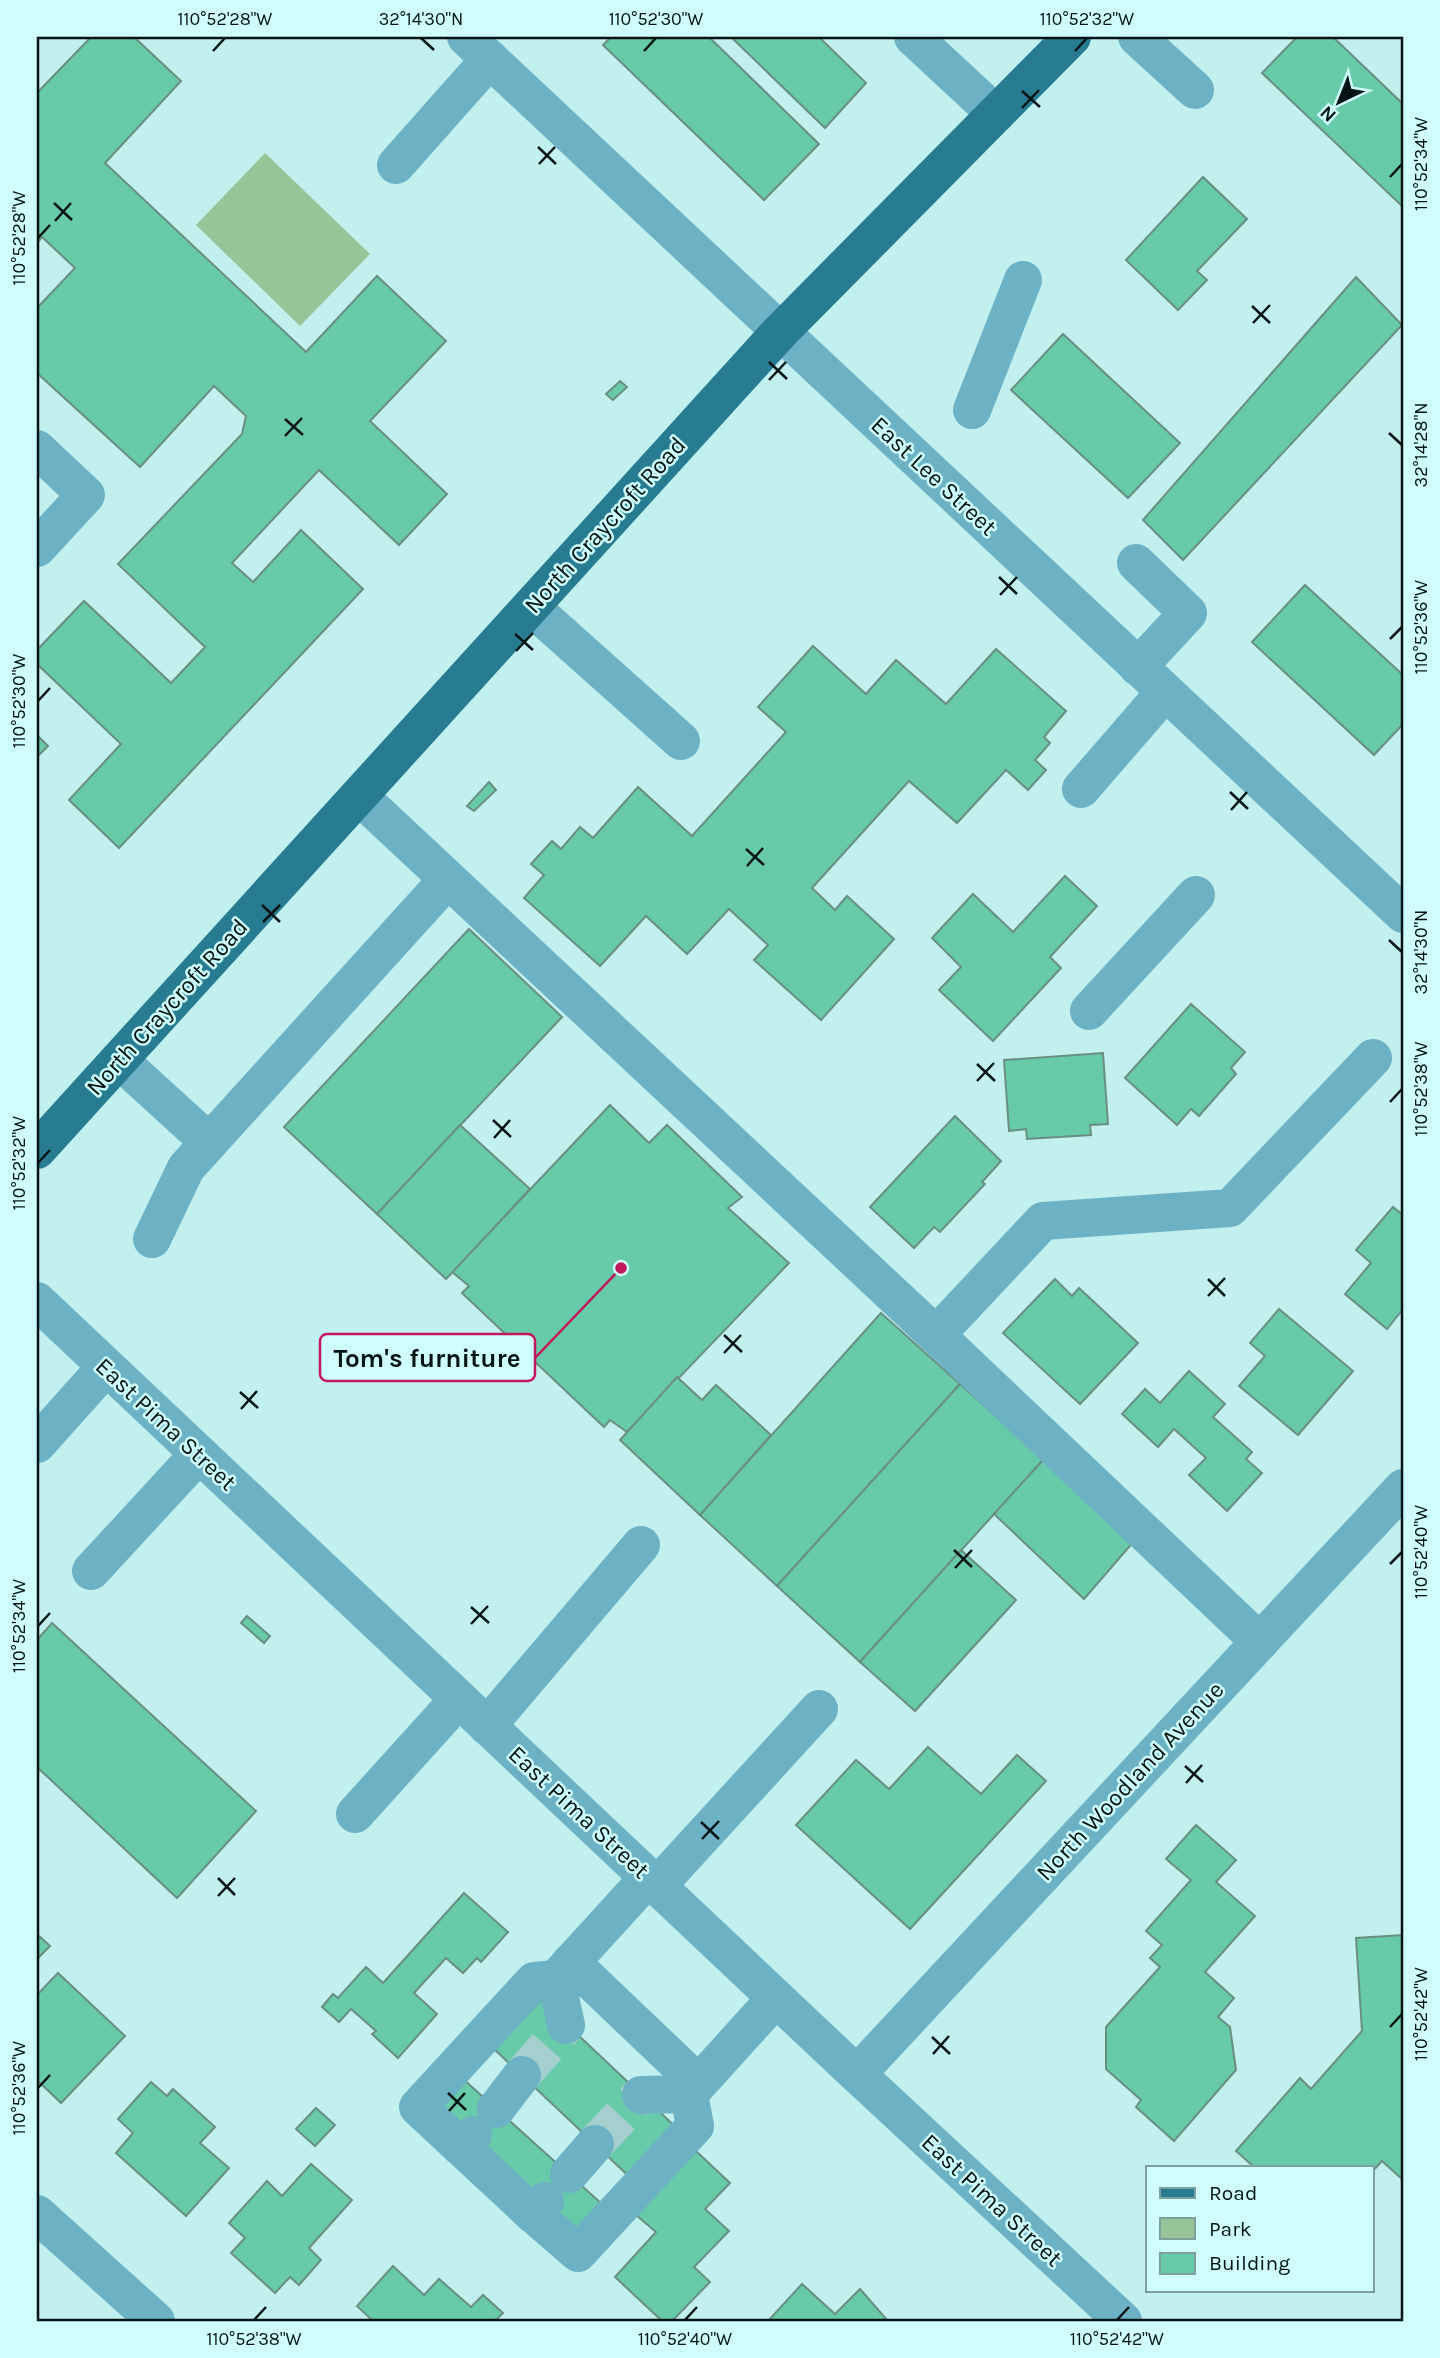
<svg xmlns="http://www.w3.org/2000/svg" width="1440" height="2358" font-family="Karla,sans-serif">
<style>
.green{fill:#98c598}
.building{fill:#67caa9;stroke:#698f81;stroke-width:2}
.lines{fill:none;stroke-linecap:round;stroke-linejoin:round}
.minor-tunnel{stroke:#a5cfce;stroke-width:38;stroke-dasharray:38 19;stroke-linecap:butt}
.minor{stroke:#6db1c5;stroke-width:38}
.major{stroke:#277c91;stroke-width:38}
.ticks{fill:none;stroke:#041414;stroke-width:2.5}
.labels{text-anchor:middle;stroke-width:5;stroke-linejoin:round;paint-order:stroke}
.street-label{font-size:24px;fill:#041414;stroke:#cefdfc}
.leader{fill:none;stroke:#c2185b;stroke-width:2.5}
.callout-dot{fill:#c2185b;stroke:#cefdfc;stroke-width:2.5}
.callout{fill:#cefdfc;stroke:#c2185b;stroke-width:2.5}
.callout-label{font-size:26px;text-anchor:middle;font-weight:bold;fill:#041414}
.neatline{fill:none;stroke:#041414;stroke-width:2.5}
.ticks-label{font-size:18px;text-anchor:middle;fill:#041414}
</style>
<rect width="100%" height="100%" fill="#c1f0ef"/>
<polygon class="green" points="265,153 370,254 300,326 196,225"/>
<g class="building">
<polygon points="91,37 134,37 181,81 105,163 306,352 377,276 446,341 370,421 447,494 399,545 319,470 232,563 253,582 301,530 363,589 119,848 69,800 121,744 37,664 37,650 84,601 171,683 205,647 118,564 242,434 246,416 214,386 140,467 37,373 37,308 75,268 42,237 37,243 37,93"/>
<polygon points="611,37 709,37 819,144 764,200 603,45"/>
<polygon points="731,37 819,37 866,83 825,128"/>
<polygon points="1297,37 1333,37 1403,104 1403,207 1262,73"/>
<polygon points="1203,177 1247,219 1197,271 1207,280 1178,310 1126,260"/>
<polygon points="1356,277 1402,325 1183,560 1143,520"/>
<polygon points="1063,334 1180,443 1128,498 1011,390"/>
<polygon points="620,381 627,387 613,400 606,394"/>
<polygon points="1305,585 1403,675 1403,724 1374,755 1252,642"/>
<polygon points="813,646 866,694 896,660 946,704 996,649 1066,711 1044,737 1050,743 1035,760 1046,770 1028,790 1006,770 957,823 909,781 812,888 835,910 847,896 894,939 821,1020 754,960 768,945 729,909 687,954 646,916 600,966 524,898 544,875 531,864 552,841 561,849 580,827 593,838 638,787 692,836 786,732 758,707"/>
<polygon points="37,735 48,746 37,757"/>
<polygon points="489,782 496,790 474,811 467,806"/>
<polygon points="1065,876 1097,906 1050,957 1061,968 993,1041 939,990 961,967 932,938 973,894 1013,932"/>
<polygon points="469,929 562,1017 377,1214 284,1127"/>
<polygon points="1191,1004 1245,1052 1231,1068 1236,1074 1199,1116 1191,1109 1177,1125 1125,1078"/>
<polygon points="1103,1053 1108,1124 1090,1125 1091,1135 1027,1139 1026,1129 1009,1131 1004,1060"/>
<polygon points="610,1105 649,1143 667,1125 742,1197 728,1208 789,1263 627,1432 610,1420 604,1427 462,1293 469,1286 452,1272"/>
<polygon points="955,1116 1001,1161 982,1182 985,1184 940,1232 934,1227 914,1248 870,1207"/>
<polygon points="460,1125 530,1189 446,1279 377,1214"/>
<polygon points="1393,1207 1403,1215 1403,1309 1387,1329 1345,1294 1371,1263 1356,1250"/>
<polygon points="1055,1279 1072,1296 1079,1288 1138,1343 1080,1404 1003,1333"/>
<polygon points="1279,1309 1353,1371 1298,1435 1239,1386 1265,1356 1250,1343"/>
<polygon points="881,1313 960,1384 777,1586 700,1515"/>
<polygon points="1189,1371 1225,1404 1213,1417 1252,1452 1246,1459 1262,1473 1227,1511 1189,1475 1206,1458 1174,1429 1158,1447 1122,1414 1145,1389 1160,1403"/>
<polygon points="677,1377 702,1400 716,1385 771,1435 700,1515 620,1440"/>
<polygon points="960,1384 1044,1459 860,1662 777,1586"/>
<polygon points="1044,1459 1135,1540 1084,1599 994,1514"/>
<polygon points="961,1550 1016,1600 915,1711 860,1662"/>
<polygon points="247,1616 270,1636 264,1643 241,1623"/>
<polygon points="52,1623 256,1811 177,1898 37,1767 37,1640"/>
<polygon points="928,1747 981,1794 1017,1755 1046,1781 910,1929 796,1825 856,1760 889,1789"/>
<polygon points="1196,1825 1236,1860 1216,1882 1255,1916 1205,1972 1234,1998 1218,2017 1230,2027 1236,2070 1174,2141 1136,2107 1141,2100 1106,2069 1106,2027 1160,1967 1150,1958 1162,1945 1146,1931 1191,1880 1166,1859"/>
<polygon points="464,1893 508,1932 481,1962 477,1958 463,1973 446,1958 414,1993 437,2014 398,2058 372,2034 376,2031 351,2009 339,2022 322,2007 333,1994 338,1998 366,1967 383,1983"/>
<polygon points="37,1934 50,1946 37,1959"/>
<polygon points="1403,1935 1403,2180 1382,2161 1372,2172 1372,2167 1254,2167 1236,2151 1300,2078 1311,2089 1362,2031 1356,1938"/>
<polygon points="58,1973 125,2036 61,2103 37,2080 37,1995"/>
<polygon points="541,2000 682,2133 636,2183 494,2049"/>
<polygon points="462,2078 602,2204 579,2233 439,2103"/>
<polygon points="151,2082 167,2096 173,2089 215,2127 200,2143 229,2168 186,2216 116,2153 133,2133 118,2119"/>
<polygon points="316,2108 335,2125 315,2146 296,2129"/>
<polygon points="696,2151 730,2183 705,2209 729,2231 694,2267 710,2282 672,2321 662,2321 615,2277 656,2232 636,2215"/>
<polygon points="311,2164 352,2200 309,2248 321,2260 299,2285 290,2277 275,2293 231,2253 245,2238 229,2223 267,2181 282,2196"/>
<polygon points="393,2266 424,2295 439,2279 471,2307 483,2295 503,2313 495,2321 373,2321 357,2306"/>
<polygon points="802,2284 835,2314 860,2289 888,2321 768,2321"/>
</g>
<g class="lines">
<g class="minor-tunnel">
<polyline points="522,2075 566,2025"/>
<polyline points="595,2144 641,2095"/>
</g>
<g class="minor">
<polyline points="466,37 1403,914"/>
<polyline points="913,37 996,114"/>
<polyline points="1137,37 1195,90"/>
<polyline points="396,165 490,59"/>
<polyline points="972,410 1023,280"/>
<polyline points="37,449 86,495 37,548"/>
<polyline points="1136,563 1188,613 1138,667"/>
<polyline points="531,607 681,741"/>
<polyline points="1081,789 1165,692"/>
<polyline points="359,796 936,1335 1043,1221 1230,1208 1373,1058"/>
<polyline points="1089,1011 1196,895"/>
<polyline points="119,1060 209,1142"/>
<polyline points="152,1239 186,1168 448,879"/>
<polyline points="37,1301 846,2064 1123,2321"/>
<polyline points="936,1335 1260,1642"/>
<polyline points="37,1444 106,1367"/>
<polyline points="91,1571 199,1454"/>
<polyline points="487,1726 641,1545"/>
<polyline points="355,1814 459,1699"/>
<polyline points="657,1886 819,1709"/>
<polyline points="571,1962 698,2083"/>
<polyline points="556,1979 566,2025"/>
<polyline points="857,2074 1403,1488"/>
<polyline points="641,2095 689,2094 776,1998"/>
<polyline points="496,2109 522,2075"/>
<polyline points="473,2135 461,2147 418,2107 534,1981 556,1979 648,1878"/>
<polyline points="461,2147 533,2214"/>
<polyline points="569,2174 595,2144"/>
<polyline points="545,2201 533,2214 578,2253 695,2126 689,2094"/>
<polyline points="37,2214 156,2321"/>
</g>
<polyline class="major" points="37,1150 780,332 1072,37"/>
</g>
<path class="ticks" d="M 421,38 L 434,50M 213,51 L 225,38M 644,51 L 656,38M 1075,51 L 1087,38M 1022,91 L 1040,107M 1022,108 L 1039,90M 538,147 L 556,164M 539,164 L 555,147M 1390,177 L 1402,164M 54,203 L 72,220M 55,221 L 71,203M 38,238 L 50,225M 1252,306 L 1270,323M 1253,323 L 1270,305M 769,362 L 787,379M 769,380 L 786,362M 285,419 L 303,435M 1389,433 L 1402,445M 285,436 L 302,418M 999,577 L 1017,594M 1000,595 L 1017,577M 515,634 L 533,650M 1390,639 L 1402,627M 516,651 L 533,633M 38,701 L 50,688M 1230,792 L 1248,809M 1231,810 L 1247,792M 746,849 L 764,865M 747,866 L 763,848M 262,905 L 280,922M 263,922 L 280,905M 1389,940 L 1402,952M 977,1064 L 995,1081M 977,1081 L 994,1063M 1390,1102 L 1402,1089M 493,1120 L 511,1137M 494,1138 L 510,1120M 38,1163 L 50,1150M 1208,1279 L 1225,1296M 1208,1296 L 1225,1278M 724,1335 L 742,1352M 724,1353 L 741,1335M 240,1392 L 258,1408M 241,1409 L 257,1391M 954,1550 L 972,1567M 1390,1564 L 1402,1552M 955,1568 L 972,1550M 471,1607 L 489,1623M 471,1624 L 488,1606M 38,1626 L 50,1613M 1185,1766 L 1203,1782M 1186,1783 L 1202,1765M 701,1822 L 719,1839M 702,1839 L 719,1821M 218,1878 L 235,1895M 218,1896 L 235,1878M 1390,2027 L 1402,2014M 932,2037 L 950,2054M 933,2054 L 949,2036M 38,2088 L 50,2075M 448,2093 L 466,2110M 449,2111 L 465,2093M 254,2320 L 266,2307M 685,2320 L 697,2307M 1117,2320 L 1129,2307"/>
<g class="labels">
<g class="street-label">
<text transform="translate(934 476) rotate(43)" y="8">East Lee Street</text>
<text transform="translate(605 525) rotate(-48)" y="8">North Craycroft Road</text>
<text transform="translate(167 1007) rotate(-48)" y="8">North Craycroft Road</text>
<text transform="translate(166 1424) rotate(43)" y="8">East Pima Street</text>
<text transform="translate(1130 1781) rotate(-47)" y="8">North Woodland Avenue</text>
<text transform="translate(579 1812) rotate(43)" y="8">East Pima Street</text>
<text transform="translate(992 2200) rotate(43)" y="8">East Pima Street</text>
</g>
</g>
<path class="leader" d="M621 1268L535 1358"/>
<circle class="callout-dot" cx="621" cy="1268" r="7"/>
<rect class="callout" x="320" y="1334" width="215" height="47" rx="7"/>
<g class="callout-label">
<text x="427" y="1367">Tom's furniture</text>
</g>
<rect width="1440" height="2358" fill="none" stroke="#cefdfc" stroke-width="77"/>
<rect x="1146" y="2166" width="228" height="126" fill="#cefdfc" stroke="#7da09f" stroke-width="2"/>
<rect x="1160" y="2188" width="35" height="10" fill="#277c91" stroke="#7da09f" stroke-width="2"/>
<text x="1209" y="2200" font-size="21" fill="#041414">Road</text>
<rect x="1160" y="2218" width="35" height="21" fill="#98c598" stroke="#7da09f" stroke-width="2"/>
<text x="1209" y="2236" font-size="21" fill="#041414">Park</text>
<rect x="1160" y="2253" width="35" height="21" fill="#67caa9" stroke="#7da09f" stroke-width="2"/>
<text x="1209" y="2270" font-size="21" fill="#041414">Building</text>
<g transform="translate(1339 102) rotate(223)" stroke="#cefdfc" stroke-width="5" paint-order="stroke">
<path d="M0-5L12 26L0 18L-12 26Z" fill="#041414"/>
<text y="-10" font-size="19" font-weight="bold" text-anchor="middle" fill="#041414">N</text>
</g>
<rect x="38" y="38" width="1364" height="2282" class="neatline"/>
<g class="ticks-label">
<text x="225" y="25">110°52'28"W</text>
<text x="421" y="25">32°14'30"N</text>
<text x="656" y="25">110°52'30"W</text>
<text x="1087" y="25">110°52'32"W</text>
<text transform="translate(1421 164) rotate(-90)" y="6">110°52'34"W</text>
<text transform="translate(19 238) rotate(-90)" y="6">110°52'28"W</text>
<text transform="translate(1421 445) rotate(-90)" y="6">32°14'28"N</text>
<text transform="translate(1421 627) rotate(-90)" y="6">110°52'36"W</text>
<text transform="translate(19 701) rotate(-90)" y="6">110°52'30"W</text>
<text transform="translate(1421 952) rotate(-90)" y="6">32°14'30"N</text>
<text transform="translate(1421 1089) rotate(-90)" y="6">110°52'38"W</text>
<text transform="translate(19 1163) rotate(-90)" y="6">110°52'32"W</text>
<text transform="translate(1421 1552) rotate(-90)" y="6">110°52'40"W</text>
<text transform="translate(19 1626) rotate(-90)" y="6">110°52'34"W</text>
<text transform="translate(1421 2014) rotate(-90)" y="6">110°52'42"W</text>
<text transform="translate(19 2088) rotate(-90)" y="6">110°52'36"W</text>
<text x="254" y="2345">110°52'38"W</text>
<text x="685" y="2345">110°52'40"W</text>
<text x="1117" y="2345">110°52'42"W</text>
</g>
</svg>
